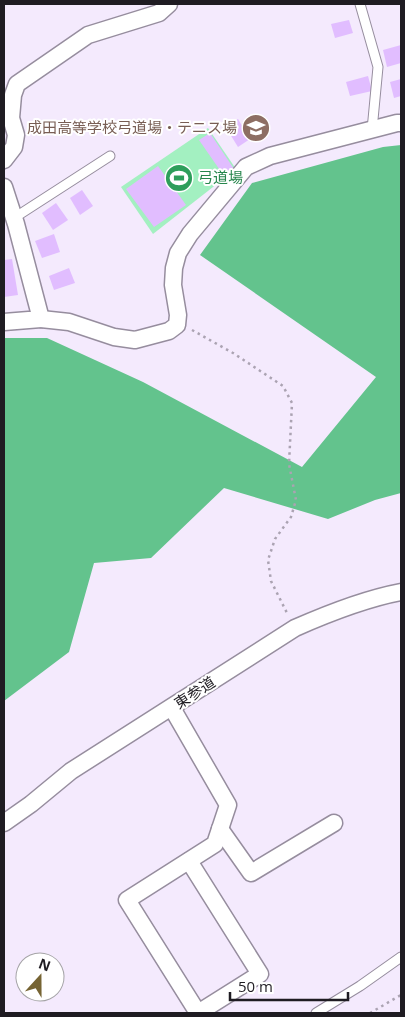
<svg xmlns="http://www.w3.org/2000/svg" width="405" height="1017" font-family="'Open Sans','Noto Sans JP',sans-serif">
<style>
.green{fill:#a3f0c1}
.forest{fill:#63c38d}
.building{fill:#e1bdff}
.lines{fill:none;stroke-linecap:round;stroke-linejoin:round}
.service-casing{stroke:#968d9e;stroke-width:11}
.minor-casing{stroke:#968d9e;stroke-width:19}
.path{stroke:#aba3b2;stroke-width:2.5;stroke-dasharray:2.5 4;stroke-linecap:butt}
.service{stroke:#fff;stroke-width:9}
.minor{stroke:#fff;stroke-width:16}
.labels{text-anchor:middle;stroke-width:4;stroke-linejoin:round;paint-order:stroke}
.education-label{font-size:15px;fill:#785e54;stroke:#fff;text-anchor:end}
.leisure-label{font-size:15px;fill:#27864d;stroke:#fff;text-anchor:start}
.street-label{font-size:15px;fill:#1f1c22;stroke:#fff}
</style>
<rect width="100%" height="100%" fill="#f4eafd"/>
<polygon class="green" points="208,128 236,169 153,234 121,187"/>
<polygon class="forest" points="401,145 401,493 375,500 328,519 224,488 151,558 94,563 69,652 4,701 4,338 47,338 143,382 302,467 376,377 200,255 252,183 383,147"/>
<g class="building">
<polygon points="349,20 353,33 335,38 331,24"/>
<polygon points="401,45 401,63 387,67 383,50"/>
<polygon points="368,76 372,91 350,96 346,82"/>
<polygon points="401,79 401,96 394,98 390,82"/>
<polygon points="238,119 250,139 238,147 225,126"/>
<polygon points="210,133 234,169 224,176 199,140"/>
<polygon points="158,166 186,205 154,227 126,189"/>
<polygon points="82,190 93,206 80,215 70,198"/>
<polygon points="56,203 68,220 53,230 42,213"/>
<polygon points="54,234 60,252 42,258 35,241"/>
<polygon points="12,259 18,295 4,297 4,260"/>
<polygon points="69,268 75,283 54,290 49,276"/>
</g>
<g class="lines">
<defs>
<g id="service">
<polyline points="360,4 378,67 372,130"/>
<polyline points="14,218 110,156"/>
<polyline points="316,1013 360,986 401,957"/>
</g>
<g id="minor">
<polyline points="4,160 14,147 16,135 11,118 13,95 17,84 88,35 159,13 169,4"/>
<polyline points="4,187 16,224 41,319 4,322"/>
<polyline points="41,319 69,322 114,337 135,340 169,331 177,325 178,315 173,285 174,268 178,253 190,234 246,167 270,156 397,123 401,123"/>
<polyline points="172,708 228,805 215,844 127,900 198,1013"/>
<path d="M 4,823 L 31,804 L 71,771 L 295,628 C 329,613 364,599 401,592"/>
<polyline points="220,829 251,873 334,823"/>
<polyline points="189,861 260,974 198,1013"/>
</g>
</defs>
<use href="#service" class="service-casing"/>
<use href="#minor" class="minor-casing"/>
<g class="path">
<polyline points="192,330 233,353 283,386 292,403 289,464 296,500 291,517 275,539 268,560 271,581 288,615"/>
<polyline points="370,1013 401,995"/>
</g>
<use href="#service" class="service"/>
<use href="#minor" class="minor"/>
</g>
<defs>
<symbol id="school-disc" viewBox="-11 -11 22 22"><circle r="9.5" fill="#8d6e63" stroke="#fff"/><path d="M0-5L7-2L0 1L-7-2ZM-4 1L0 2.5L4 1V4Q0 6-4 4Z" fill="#fff"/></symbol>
<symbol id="stadium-disc" viewBox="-11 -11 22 22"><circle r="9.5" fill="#2e9e5b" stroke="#fff"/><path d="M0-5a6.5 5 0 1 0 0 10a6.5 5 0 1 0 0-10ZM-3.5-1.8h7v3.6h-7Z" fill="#fff"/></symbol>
</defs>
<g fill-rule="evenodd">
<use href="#school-disc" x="240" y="112" width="32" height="32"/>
<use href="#stadium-disc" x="163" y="162" width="32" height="32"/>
</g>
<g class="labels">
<g class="education-label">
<text x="237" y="133">成田高等学校弓道場・テニス場</text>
</g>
<g class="leisure-label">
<text x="198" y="183">弓道場</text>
</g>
<g class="street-label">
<text transform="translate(195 693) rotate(-33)" y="5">東参道</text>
</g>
</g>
<rect width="405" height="1017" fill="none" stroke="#1f1c22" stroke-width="10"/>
<g transform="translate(40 977) rotate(21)"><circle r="24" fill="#ffffff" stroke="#a5a4a7"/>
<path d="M0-4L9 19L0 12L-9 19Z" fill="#766433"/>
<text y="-8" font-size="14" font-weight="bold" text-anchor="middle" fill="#1f1c22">N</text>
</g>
<path d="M230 992v8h118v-8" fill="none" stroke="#1f1c22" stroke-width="2.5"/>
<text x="238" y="992" font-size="15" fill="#1f1c22" stroke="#ffffff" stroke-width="4" paint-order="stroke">50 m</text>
</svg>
